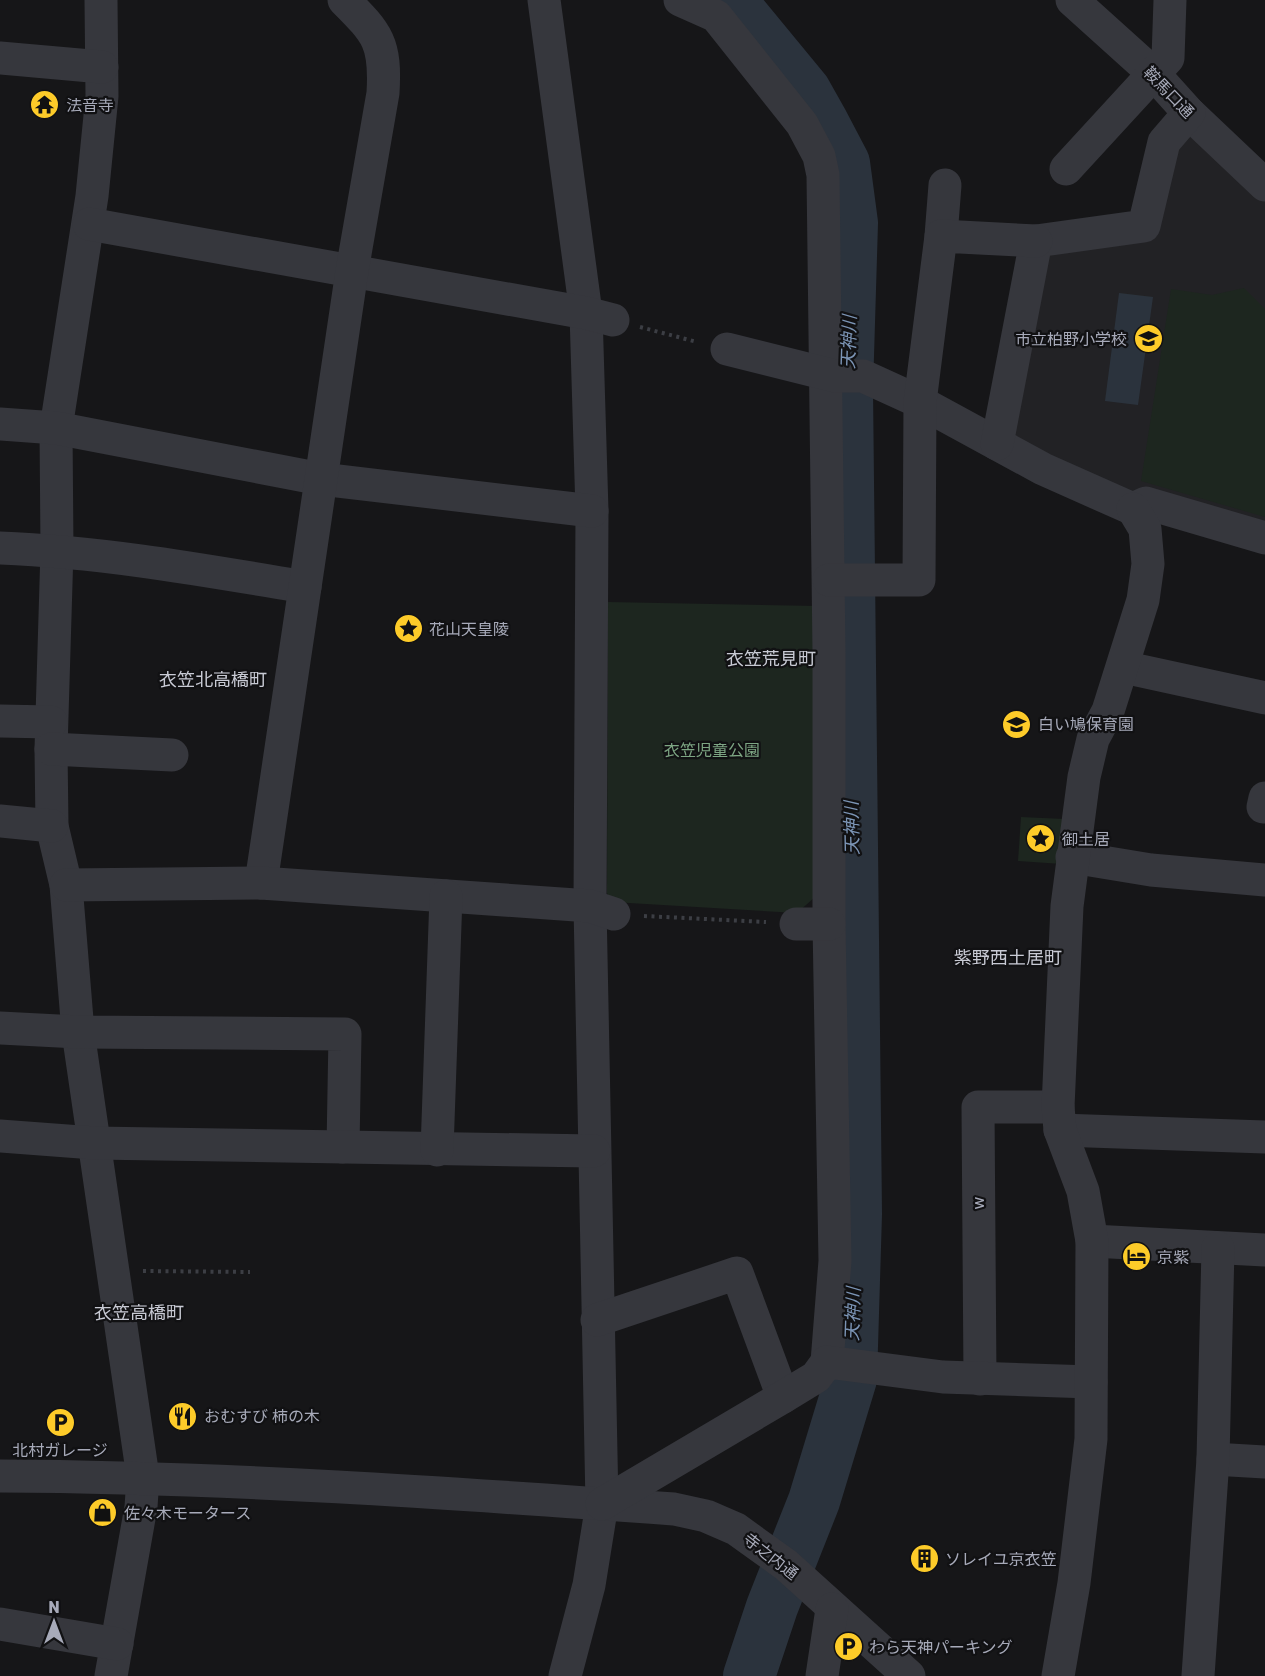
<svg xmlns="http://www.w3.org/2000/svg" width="1265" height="1676" font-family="Rubik,'Noto Sans JP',sans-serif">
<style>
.built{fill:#222225}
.green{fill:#1d261f}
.water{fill:#2b333d}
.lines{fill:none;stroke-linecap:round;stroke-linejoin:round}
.river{stroke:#2b333d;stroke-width:52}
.path{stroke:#3c3e44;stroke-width:4;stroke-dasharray:3 4.5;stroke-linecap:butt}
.minor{stroke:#36373d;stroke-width:33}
.labels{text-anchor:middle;stroke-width:4.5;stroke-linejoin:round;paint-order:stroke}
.street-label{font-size:16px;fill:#a7aab9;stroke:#111113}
.poi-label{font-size:16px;fill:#a7aab9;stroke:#111113;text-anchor:start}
.park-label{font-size:16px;fill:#7da583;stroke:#111113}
.water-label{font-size:18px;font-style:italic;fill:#7c95b6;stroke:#111113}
.neighbourhood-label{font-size:18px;fill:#c8cad4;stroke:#111113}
</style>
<rect width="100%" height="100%" fill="#161618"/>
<polygon class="built" points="1189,127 1265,201 1265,530 1140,495 1015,440 1010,428 1050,251 1156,235 1170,146"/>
<g class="green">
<polygon points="1244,288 1265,309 1265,517 1141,481 1171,289 1212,295"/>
<polygon points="608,602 818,606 815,897 797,913 612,902 607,893"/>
<polygon points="1021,817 1064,819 1062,864 1018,861"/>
</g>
<polygon class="water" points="1119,293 1153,297 1138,405 1105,401"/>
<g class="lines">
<polyline class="river" points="730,0 805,91 823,123 844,163 852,223 847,389 856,1214 851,1379 814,1501 772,1607 749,1676"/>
<g class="path">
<polyline points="640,327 697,342"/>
<polyline points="644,916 766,922"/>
<polyline points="143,1271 250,1272"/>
</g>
<g class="minor">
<polyline points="101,0 102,96 92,196 56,428 57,550 51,749 52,826 66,885 78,1032 143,1477 141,1507 111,1676"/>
<polyline points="544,0 586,313 592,511 590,906 602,1504 589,1585 565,1676"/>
<polyline points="680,0 716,16 802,124 819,156 823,175 829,652 829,924 835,1261 827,1362"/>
<polyline points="1072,0 1153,73 1189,113 1265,185"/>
<polyline points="0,58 102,67"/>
<polyline points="1066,169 1168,58 1170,0"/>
<polyline points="89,224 586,313 613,320"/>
<polyline points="941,236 945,185"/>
<polyline points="727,349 835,376 863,376 920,402 1043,469 1133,509 1146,503 1265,538"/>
<polyline points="0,424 56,428 321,479 592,511"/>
<polyline points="997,444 1036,241 1144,226 1164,142 1189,113"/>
<path d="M 0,548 C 103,552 203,570 305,587"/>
<polyline points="829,580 919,580 920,402 941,236 1036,241"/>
<polyline points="1123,667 1265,698"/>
<polyline points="0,721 51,722"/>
<polyline points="51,749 172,755"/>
<polyline points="1263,807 1265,798"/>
<polyline points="0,821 52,826"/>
<polyline points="1072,857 1151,870 1265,880"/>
<path d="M 261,883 L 352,271 L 383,93 C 386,43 378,34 344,0"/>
<polyline points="66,885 261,883 590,906 614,914"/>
<polyline points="796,924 829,924"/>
<polyline points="0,1028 78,1032 345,1034 343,1147"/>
<polyline points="1060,1130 1265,1137"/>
<polyline points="0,1136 94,1143 594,1151"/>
<polyline points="437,1150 446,896"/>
<polyline points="1092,1241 1265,1250"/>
<polyline points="597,1320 737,1273 783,1397"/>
<polyline points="980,1379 978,1107 1058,1107"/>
<polyline points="1213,1459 1265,1462"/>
<path d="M 0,1476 C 225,1477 450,1493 674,1509 L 706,1516 L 736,1529 L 786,1565 L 909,1676"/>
<polyline points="602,1504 783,1397 816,1377 827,1362 943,1377 1091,1382"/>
<polyline points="0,1624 117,1644"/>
<polyline points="822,1676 832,1609"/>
<polyline points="1058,1676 1074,1583 1091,1439 1092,1241 1083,1191 1060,1130 1058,1107 1067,906 1084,777 1093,739 1108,711 1143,600 1148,564 1145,529 1133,509"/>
<polyline points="1198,1676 1213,1459 1218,1248"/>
</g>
</g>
<defs>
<symbol id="temple-disc" viewBox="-11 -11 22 22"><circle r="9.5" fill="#fdcb29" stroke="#111113"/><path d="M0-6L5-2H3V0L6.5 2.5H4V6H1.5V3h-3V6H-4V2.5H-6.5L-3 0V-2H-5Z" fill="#111"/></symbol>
<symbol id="school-disc" viewBox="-11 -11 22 22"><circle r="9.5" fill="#fdcb29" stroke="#111113"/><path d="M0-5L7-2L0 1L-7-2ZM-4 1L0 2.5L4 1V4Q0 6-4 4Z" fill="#111"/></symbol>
<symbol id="sight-disc" viewBox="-11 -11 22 22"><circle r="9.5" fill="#fdcb29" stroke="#111113"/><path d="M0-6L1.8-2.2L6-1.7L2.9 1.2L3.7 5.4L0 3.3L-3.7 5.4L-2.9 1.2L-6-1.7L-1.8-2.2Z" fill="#111"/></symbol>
<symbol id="hotel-disc" viewBox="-11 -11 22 22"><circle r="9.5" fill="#fdcb29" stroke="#111113"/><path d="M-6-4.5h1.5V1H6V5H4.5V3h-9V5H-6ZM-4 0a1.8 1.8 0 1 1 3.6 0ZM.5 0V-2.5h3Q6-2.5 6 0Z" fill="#111"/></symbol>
<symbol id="restaurant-disc" viewBox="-11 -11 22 22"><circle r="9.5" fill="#fdcb29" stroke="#111113"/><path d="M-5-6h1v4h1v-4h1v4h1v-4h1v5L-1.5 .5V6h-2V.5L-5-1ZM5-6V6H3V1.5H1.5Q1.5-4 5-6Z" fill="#111"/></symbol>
<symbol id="parking-disc" viewBox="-11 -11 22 22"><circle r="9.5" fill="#fdcb29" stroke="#111113"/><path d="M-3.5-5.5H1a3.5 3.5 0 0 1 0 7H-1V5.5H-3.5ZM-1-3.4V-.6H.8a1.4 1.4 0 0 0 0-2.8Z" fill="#111"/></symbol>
<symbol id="shop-disc" viewBox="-11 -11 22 22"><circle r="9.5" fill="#fdcb29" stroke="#111113"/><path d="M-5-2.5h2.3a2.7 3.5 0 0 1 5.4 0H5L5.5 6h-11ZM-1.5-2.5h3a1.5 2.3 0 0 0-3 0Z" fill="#111"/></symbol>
<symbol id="building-disc" viewBox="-11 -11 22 22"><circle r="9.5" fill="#fdcb29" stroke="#111113"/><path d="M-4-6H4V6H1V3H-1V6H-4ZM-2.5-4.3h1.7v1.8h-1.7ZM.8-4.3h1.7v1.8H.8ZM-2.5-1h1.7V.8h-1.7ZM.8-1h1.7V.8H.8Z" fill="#111"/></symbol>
</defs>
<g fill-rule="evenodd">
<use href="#temple-disc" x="28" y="88" width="33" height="33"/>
<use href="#school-disc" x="1132" y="322" width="33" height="33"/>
<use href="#sight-disc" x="392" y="612" width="33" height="33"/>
<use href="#school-disc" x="1000" y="708" width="33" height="33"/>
<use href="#sight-disc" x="1024" y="822" width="33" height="33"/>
<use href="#hotel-disc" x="1120" y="1240" width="33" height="33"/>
<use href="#restaurant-disc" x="166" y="1400" width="33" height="33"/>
<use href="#parking-disc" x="44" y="1406" width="33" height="33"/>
<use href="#shop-disc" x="86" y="1496" width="33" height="33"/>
<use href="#building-disc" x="908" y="1542" width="33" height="33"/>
<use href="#parking-disc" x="832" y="1630" width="33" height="33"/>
</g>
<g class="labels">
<g class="street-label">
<text transform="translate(1169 92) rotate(46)" y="6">鞍馬口通</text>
<text transform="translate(978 1203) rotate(-90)" y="6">w</text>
<text transform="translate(771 1556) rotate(38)" y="6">寺之内通</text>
</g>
<g class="poi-label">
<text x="66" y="111">法音寺</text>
<text x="1127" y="345" text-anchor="end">市立柏野小学校</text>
<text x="429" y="635">花山天皇陵</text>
<text x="1038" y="730">白い鳩保育園</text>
<text x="1062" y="845">御土居</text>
<text x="1157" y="1263">京紫</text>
<text x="204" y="1422">おむすび 柿の木</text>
<text x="60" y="1456" text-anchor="middle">北村ガレージ</text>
<text x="124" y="1519">佐々木モータース</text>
<text x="945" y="1565">ソレイユ京衣笠</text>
<text x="869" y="1653">わら天神パーキング</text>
</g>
<g class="park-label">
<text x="712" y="756">衣笠児童公園</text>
</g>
<g class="water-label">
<text transform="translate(849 342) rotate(-88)" y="6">天神川</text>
<text transform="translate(852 828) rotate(-91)" y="6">天神川</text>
<text transform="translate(853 1314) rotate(-88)" y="6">天神川</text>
</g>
<g class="neighbourhood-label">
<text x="771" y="665">衣笠荒見町</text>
<text x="213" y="686">衣笠北高橋町</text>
<text x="1008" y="964">紫野西土居町</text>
<text x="139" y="1319">衣笠高橋町</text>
</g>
</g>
<g transform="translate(54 1622)" stroke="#111113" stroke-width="4.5" paint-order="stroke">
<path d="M0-4.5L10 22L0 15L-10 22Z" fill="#a7aab9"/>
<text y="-9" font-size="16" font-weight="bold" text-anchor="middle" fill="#a7aab9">N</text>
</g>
</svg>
